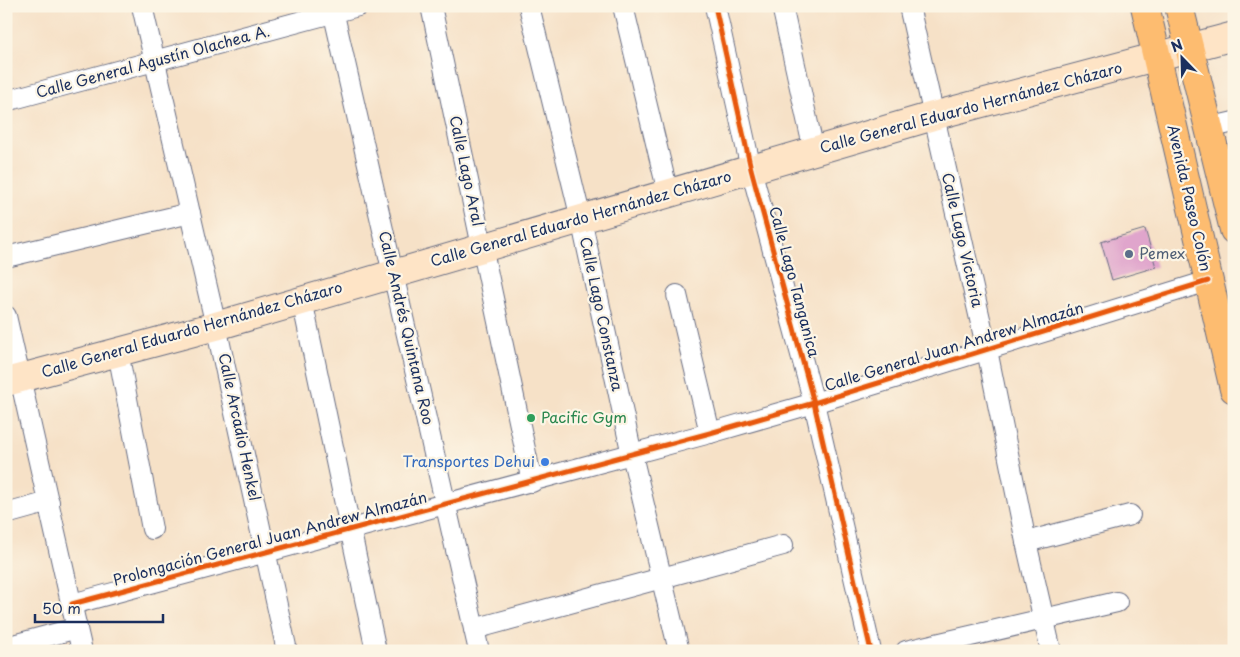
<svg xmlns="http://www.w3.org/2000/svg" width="1240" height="657" font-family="'Playpen Sans',sans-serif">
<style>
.building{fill:#e0a5cc}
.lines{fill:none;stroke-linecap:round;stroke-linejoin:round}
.street-casing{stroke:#686d83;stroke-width:22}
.secondary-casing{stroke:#686d83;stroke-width:30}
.primary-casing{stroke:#686d83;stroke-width:30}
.street{stroke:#fff;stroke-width:20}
.secondary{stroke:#fee4c6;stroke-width:28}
.primary{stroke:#fdbc70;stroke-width:28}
.cycleway-casing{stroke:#fcf5e5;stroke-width:8}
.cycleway{stroke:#e8590c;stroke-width:5}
.service-dot{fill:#5c6f8a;stroke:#fcf5e5;stroke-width:2}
.leisure-dot{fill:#2e9e5b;stroke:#fcf5e5;stroke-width:2}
.shop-dot{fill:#3f7fe0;stroke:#fcf5e5;stroke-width:2}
.labels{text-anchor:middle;stroke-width:4.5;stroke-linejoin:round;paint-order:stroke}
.street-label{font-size:15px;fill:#1b2f5e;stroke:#fcf5e5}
.service-label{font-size:15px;fill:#4e5e75;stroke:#fcf5e5;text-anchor:start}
.leisure-label{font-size:15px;fill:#27864d;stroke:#fcf5e5;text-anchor:start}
.shop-label{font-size:15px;fill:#366cbe;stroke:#fcf5e5;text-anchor:end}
</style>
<rect width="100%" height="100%" fill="#fcf5e5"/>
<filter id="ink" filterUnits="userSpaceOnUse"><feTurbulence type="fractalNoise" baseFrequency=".02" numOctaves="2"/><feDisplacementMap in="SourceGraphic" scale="10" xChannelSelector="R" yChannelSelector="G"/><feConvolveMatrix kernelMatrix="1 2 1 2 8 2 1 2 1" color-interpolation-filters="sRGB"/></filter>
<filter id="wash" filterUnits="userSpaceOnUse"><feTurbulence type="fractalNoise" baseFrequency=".0096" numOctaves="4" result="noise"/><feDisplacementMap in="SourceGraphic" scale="20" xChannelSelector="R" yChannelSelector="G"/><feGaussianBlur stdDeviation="1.12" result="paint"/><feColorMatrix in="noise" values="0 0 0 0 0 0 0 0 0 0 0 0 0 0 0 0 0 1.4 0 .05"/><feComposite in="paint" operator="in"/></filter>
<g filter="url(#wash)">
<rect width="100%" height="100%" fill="#f6e1c7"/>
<g id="blocks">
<polygon class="building" points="1145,229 1156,267 1112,280 1101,242"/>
</g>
</g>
<g filter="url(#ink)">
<use href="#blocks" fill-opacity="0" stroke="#686d83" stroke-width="1"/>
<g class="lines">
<defs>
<g id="street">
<polyline points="142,6 216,326 287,651"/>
<polyline points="332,6 479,651"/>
<polyline points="431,6 532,482"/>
<polyline points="529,6 581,219 632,455 679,651"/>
<polyline points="623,6 668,193"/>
<polyline points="715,6 751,169 814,403 871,651"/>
<polyline points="782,6 814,151"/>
<polyline points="909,6 987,350 1026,542 1051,651"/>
<polyline points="6,101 358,6"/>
<polyline points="1208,128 1234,122"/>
<polyline points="6,257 190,213"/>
<polyline points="677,295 710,433"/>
<polyline points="302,300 376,651"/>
<polyline points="6,316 82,651"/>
<polyline points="118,352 152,529"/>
<polyline points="6,514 49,502"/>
<polyline points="1026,542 1130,515"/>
<polyline points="72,604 710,433 814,403 1208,281"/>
<polyline points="474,629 783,545"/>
<polyline points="6,647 77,628"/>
<polyline points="906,651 1117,602"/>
</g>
<polyline id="secondary" points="6,382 216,326 933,116 1234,36"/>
<g id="primary">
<polyline points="1145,6 1234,389"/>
<polyline points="1179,6 1234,230"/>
</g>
</defs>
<use href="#street" class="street-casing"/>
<use href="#secondary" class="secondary-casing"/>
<use href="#primary" class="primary-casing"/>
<use href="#street" class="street"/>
<use href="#secondary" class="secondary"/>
<use href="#primary" class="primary"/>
<defs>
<g id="cycleway">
<polyline points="715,6 751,169 814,403 871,651"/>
<polyline points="72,604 710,433 814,403 1208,281"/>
</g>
</defs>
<use href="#cycleway" class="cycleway-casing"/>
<use href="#cycleway" class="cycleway"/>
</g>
</g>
<circle class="service-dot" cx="1129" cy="254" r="5"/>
<circle class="leisure-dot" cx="531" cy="418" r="5"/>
<circle class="shop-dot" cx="545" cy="462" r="5"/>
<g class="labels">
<g class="street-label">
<text transform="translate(153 62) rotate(-15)" y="5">Calle General Agustín Olachea A.</text>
<text transform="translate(971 108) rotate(-15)" y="5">Calle General Eduardo Hernández Cházaro</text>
<text transform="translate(466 171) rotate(78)" y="5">Calle Lago Aral</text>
<text transform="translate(1189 198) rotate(77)" y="5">Avenida Paseo Colón</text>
<text transform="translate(581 219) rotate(-16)" y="5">Calle General Eduardo Hernández Cházaro</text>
<text transform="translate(962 240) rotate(77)" y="5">Calle Lago Victoria</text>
<text transform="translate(794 282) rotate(75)" y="5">Calle Lago Tanganica</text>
<text transform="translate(601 314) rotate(78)" y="5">Calle Lago Constanza</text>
<text transform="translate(406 328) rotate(77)" y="5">Calle Andrés Quintana Roo</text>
<text transform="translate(192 330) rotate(-16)" y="5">Calle General Eduardo Hernández Cházaro</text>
<text transform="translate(954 347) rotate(-17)" y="5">Calle General Juan Andrew Almazán</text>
<text transform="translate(239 427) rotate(78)" y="5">Calle Arcadio Henkel</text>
<text transform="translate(270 539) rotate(-15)" y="5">Prolongación General Juan Andrew Almazán</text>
</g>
<g class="service-label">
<text x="1139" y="259">Pemex</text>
</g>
<g class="leisure-label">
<text x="541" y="423">Pacific Gym</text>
</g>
<g class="shop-label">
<text x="535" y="467">Transportes Dehui</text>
</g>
</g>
<rect width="1240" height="657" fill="none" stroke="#fcf5e5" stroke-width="25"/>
<g transform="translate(1182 58) rotate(337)" stroke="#fcf5e5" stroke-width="4" paint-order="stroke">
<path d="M0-4L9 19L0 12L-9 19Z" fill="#1b2f5e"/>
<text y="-8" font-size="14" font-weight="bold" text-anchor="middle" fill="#1b2f5e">N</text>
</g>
<path d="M35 614v8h128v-8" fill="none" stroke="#1b2f5e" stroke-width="2.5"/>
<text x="42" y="614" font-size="15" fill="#1b2f5e" stroke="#fcf5e5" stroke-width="4" paint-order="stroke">50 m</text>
</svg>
